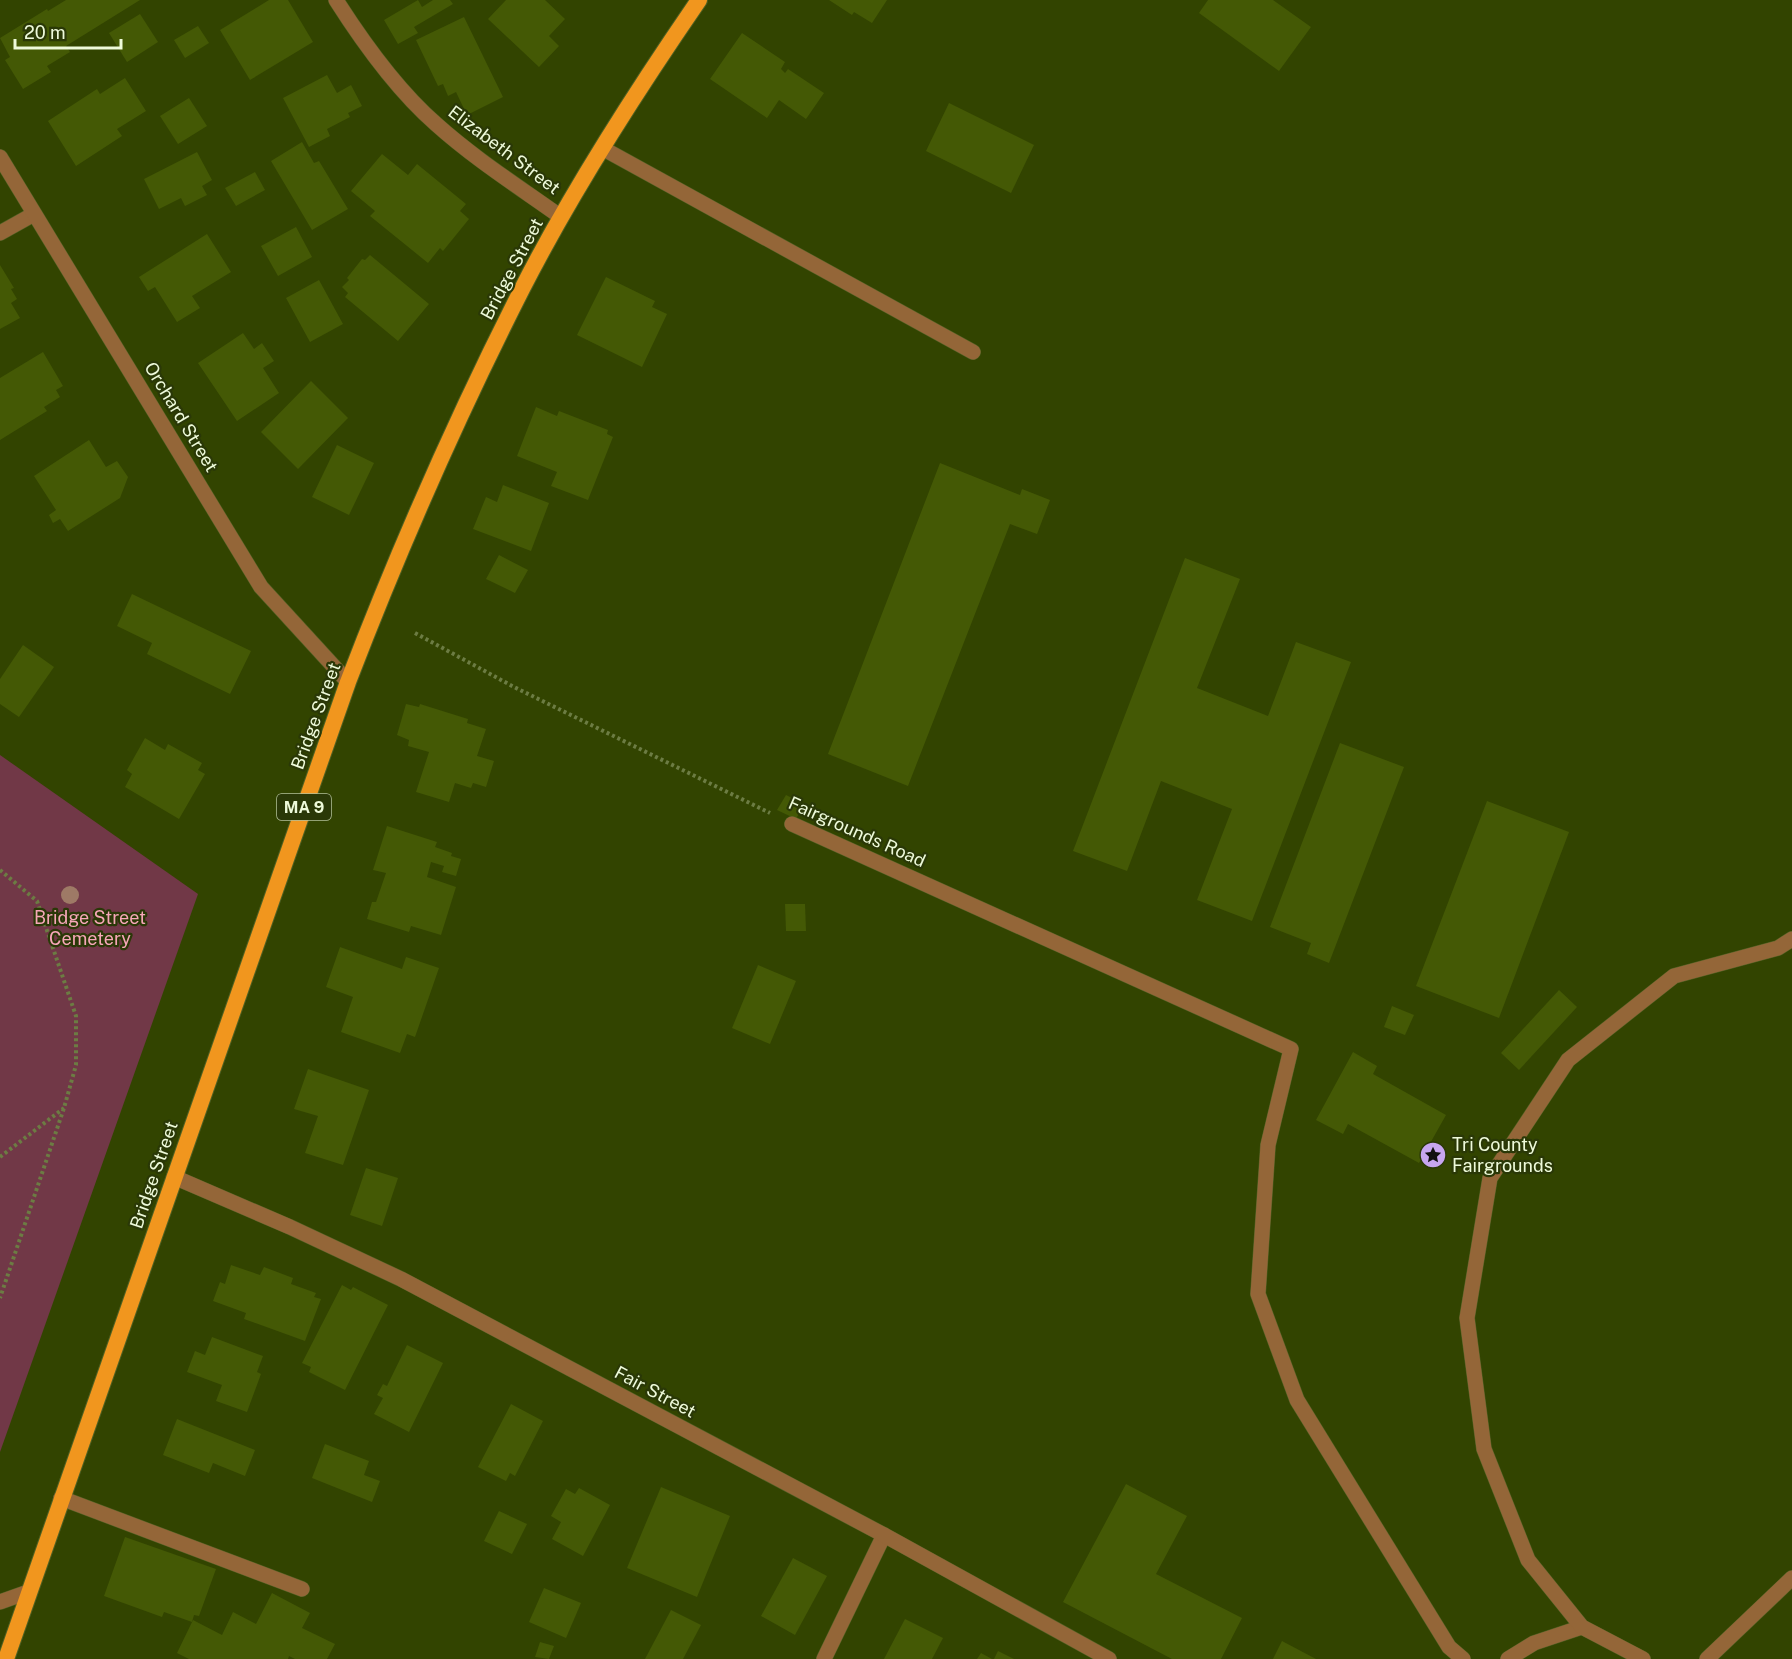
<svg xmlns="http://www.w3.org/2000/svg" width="1792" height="1659" font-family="'Public Sans',sans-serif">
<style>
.green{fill:#713847}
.building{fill:#445905}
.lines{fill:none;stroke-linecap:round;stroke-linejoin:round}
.service-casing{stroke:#506123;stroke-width:16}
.minor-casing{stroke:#506123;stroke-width:16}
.trunk-casing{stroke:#506123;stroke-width:18}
.path{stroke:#6c7c43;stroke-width:4;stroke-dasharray:3 3;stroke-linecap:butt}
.service{stroke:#946638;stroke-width:15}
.minor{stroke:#946638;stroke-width:15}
.trunk{stroke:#f1961e;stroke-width:16}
.tree{fill:#9e7a66}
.labels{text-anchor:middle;stroke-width:4.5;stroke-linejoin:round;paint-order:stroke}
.shield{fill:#2a3807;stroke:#b3c09b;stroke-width:1.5}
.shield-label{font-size:16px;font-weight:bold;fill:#eefada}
.street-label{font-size:18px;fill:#eefada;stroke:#2a3807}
.park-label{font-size:18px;fill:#f7a7b9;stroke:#2a3807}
.poi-label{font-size:18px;fill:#eefada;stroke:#2a3807;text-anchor:start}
</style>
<rect width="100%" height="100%" fill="#324400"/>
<polygon class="green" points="0,755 198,894 0,1452"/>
<g class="building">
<polygon points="66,0 140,0 66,46 70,52 47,66 51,72 23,89 5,60 10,57 0,38 47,9 48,11"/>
<polygon points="269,0 288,0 313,42 250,80 220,30"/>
<polygon points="418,0 422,7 433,0 450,0 453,4 414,27 418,33 398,44 384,20"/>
<polygon points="506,0 545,0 565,19 549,36 559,46 539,67 488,19"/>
<polygon points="829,0 887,0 872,23 854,12 852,15"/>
<polygon points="1208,0 1273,0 1311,27 1279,71 1199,13"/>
<polygon points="140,14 158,42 127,62 109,33"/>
<polygon points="464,17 503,97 467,115 456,92 448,96 443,84 438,86 416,40"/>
<polygon points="198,26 209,43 185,58 174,40"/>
<polygon points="742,33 785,62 781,69 785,73 788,69 824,93 806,119 779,100 767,118 710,79"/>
<polygon points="327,75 337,93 351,85 362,106 348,113 350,117 327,129 330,136 309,147 283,98"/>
<polygon points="125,78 146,111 117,129 122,136 76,166 48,121 97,89 100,94"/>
<polygon points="189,98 207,126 178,144 160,116"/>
<polygon points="949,103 1034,145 1011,193 926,151"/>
<polygon points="302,142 314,163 319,161 348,209 312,230 271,161"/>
<polygon points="197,152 212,180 202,186 207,195 185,206 181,198 159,209 144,179"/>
<polygon points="382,154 408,175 417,164 466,204 460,211 469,219 443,251 440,248 428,263 370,216 375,211 351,191"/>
<polygon points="255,172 265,190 236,206 225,188"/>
<polygon points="296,227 312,257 278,276 261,246"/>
<polygon points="207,234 231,272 192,296 200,308 177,322 155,287 148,291 139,277"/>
<polygon points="370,255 429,304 398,341 345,297 348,293 342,287 349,280 347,278 362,259 365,260"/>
<polygon points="0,265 14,288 11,289 17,299 11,303 20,318 0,329"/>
<polygon points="606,277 655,301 652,307 667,314 642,367 577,335"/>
<polygon points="319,280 343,324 310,342 286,298"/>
<polygon points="243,333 254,349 262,343 274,361 263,368 279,393 237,421 198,363"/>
<polygon points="43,352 63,386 56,390 60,397 44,407 47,411 0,440 0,378"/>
<polygon points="311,381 348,418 298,469 261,432"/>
<polygon points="536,407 557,416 559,411 608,430 607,434 613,437 588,500 551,486 557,472 517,456"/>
<polygon points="89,440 106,467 117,461 128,477 120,498 68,531 60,519 53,523 49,515 56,510 34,476"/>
<polygon points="337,445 374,463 349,515 312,497"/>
<polygon points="940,463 1020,495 1022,489 1050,500 1037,534 1010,524 908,786 828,754"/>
<polygon points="503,485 549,503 531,551 473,529 486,497 497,502"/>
<polygon points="499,555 528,570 515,593 486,579"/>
<polygon points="1185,558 1240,579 1197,688 1268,716 1296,642 1351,662 1252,921 1197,900 1232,809 1161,781 1127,871 1073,851"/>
<polygon points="132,594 251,651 230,694 147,654 152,643 117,626"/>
<polygon points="23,645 54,667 19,717 0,704 0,679"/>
<polygon points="406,704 419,707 420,704 468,719 467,723 486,729 477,756 494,761 486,787 473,783 471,788 455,783 449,802 416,792 429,752 408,746 409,740 397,735"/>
<polygon points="145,738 165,750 168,744 202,763 198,770 205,774 179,819 125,787 132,774 127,770"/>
<polygon points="1340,743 1404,767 1329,963 1307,954 1311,943 1270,927"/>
<polygon points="786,795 804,804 796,819 777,810"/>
<polygon points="1487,801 1569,832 1499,1018 1416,986"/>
<polygon points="387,826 437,842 435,847 452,853 451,856 461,859 456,876 442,872 444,866 431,862 427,877 456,887 441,935 411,926 409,932 367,919 372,902 376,902 386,873 373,870"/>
<polygon points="785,904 805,904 806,931 786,931"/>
<polygon points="340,947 402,969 406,957 439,968 415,1037 407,1034 400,1053 341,1032 353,997 326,987"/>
<polygon points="758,965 796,981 770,1044 732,1028"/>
<polygon points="1559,990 1577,1007 1519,1070 1501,1053"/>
<polygon points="1392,1006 1414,1015 1405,1035 1384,1027"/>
<polygon points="1353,1052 1377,1066 1373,1074 1446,1115 1419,1163 1348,1124 1343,1134 1316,1120"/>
<polygon points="308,1069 369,1090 343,1165 305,1153 318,1116 294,1109"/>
<polygon points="366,1168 398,1178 382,1226 350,1215"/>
<polygon points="231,1265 260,1275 264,1267 293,1278 291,1284 316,1293 314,1297 321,1299 305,1341 244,1319 246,1313 213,1301 220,1282 225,1284"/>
<polygon points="342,1285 351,1290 353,1287 388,1305 345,1390 309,1372 311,1367 302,1363"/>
<polygon points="212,1337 263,1356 257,1372 261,1374 247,1412 216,1401 222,1385 187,1372 195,1351 205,1355"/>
<polygon points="407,1345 443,1363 409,1432 374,1414 383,1398 377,1395 383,1384 387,1386"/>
<polygon points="511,1404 543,1421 515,1476 510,1473 506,1481 478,1467"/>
<polygon points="177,1419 255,1450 245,1476 213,1463 209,1473 163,1455"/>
<polygon points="325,1444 369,1461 364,1475 380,1481 372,1502 312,1478"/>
<polygon points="1126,1484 1187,1516 1156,1574 1242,1618 1221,1659 1172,1659 1063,1602"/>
<polygon points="661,1487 730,1516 697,1597 627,1568"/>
<polygon points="579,1488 610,1505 583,1556 552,1539 561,1522 551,1516 566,1489 575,1494"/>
<polygon points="499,1511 527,1524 512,1554 484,1541"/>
<polygon points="125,1537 216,1569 199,1616 194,1615 192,1622 164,1612 162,1617 104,1596"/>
<polygon points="793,1558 827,1576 795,1635 761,1616"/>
<polygon points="544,1588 581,1603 566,1638 529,1622"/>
<polygon points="272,1593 310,1613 302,1628 335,1644 327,1659 295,1659 289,1656 288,1659 189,1659 177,1653 193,1620 222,1635 233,1612 256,1624"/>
<polygon points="671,1610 701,1625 683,1659 645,1659"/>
<polygon points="905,1619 943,1638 932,1659 884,1659"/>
<polygon points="1282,1641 1316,1659 1273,1659"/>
<polygon points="540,1642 554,1646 549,1659 535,1657"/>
<polygon points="998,1651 1014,1659 994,1659"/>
<polygon points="981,1653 992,1659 977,1659"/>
</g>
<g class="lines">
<defs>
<g id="service">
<polyline points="602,148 973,352"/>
<polyline points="0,233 34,214"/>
<polyline points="792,824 1291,1049 1268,1145 1258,1294 1297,1400 1449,1647 1463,1659"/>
<polyline points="61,1498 302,1589"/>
<polyline points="824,1659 884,1535"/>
<polyline points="1508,1659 1534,1643 1582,1627"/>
<polyline points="1643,1659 1582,1627 1528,1560 1484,1449 1467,1318 1490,1178 1568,1060 1674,976 1778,948 1792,939"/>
<polyline points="1707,1659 1792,1578"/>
</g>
<g id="minor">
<path d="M 336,0 C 364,44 397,90 436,124 C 475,159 519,187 561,217"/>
<polyline points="0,157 261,587 348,682"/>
<polyline points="174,1177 290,1227 401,1279 884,1535 1109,1659"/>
<polyline points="0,1602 28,1592"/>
</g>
<path id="trunk" d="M 6,1659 L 348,682 C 399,549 457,417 522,289 C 573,189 635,93 699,0"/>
</defs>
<use href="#service" class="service-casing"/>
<use href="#minor" class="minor-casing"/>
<use href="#trunk" class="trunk-casing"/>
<g class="path">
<polyline points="415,633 514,687 770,813"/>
<polyline points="0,870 37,901 76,1016 76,1065 64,1108 0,1298"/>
<polyline points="0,1157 64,1108"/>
</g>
<use href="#service" class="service"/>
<use href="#minor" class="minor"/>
<use href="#trunk" class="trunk"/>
</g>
<circle class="tree" cx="70" cy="895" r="9"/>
<defs>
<symbol id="sight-disc" viewBox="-11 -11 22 22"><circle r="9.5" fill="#c7a6f0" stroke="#2a3807"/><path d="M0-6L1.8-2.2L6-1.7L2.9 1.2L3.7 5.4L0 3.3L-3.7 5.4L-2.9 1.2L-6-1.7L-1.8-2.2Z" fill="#111"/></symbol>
</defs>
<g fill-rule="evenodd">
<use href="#sight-disc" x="1418" y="1140" width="30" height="30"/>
</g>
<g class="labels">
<rect class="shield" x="277" y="794" width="54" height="26" rx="4.5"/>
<g class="shield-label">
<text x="304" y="813">MA 9</text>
</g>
<g class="street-label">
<text transform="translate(504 150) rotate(37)" y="6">Elizabeth Street</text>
<text transform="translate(512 269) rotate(-62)" y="6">Bridge Street</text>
<text transform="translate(181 417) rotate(59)" y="6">Orchard Street</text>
<text transform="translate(316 716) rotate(-70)" y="6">Bridge Street</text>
<text transform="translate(857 832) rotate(24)" y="6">Fairgrounds Road</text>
<text transform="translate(154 1175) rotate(-71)" y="6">Bridge Street</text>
<text transform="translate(655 1392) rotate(28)" y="6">Fair Street</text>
</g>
<g class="park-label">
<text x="90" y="924">Bridge Street<tspan x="90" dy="21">Cemetery</tspan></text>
</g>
<g class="poi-label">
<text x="1452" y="1151">Tri County<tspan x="1452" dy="21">Fairgrounds</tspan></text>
</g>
</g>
<path d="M15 39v9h106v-9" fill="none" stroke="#eefada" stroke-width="3"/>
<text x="24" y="39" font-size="18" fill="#eefada" stroke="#2a3807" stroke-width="4.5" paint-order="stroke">20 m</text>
</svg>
